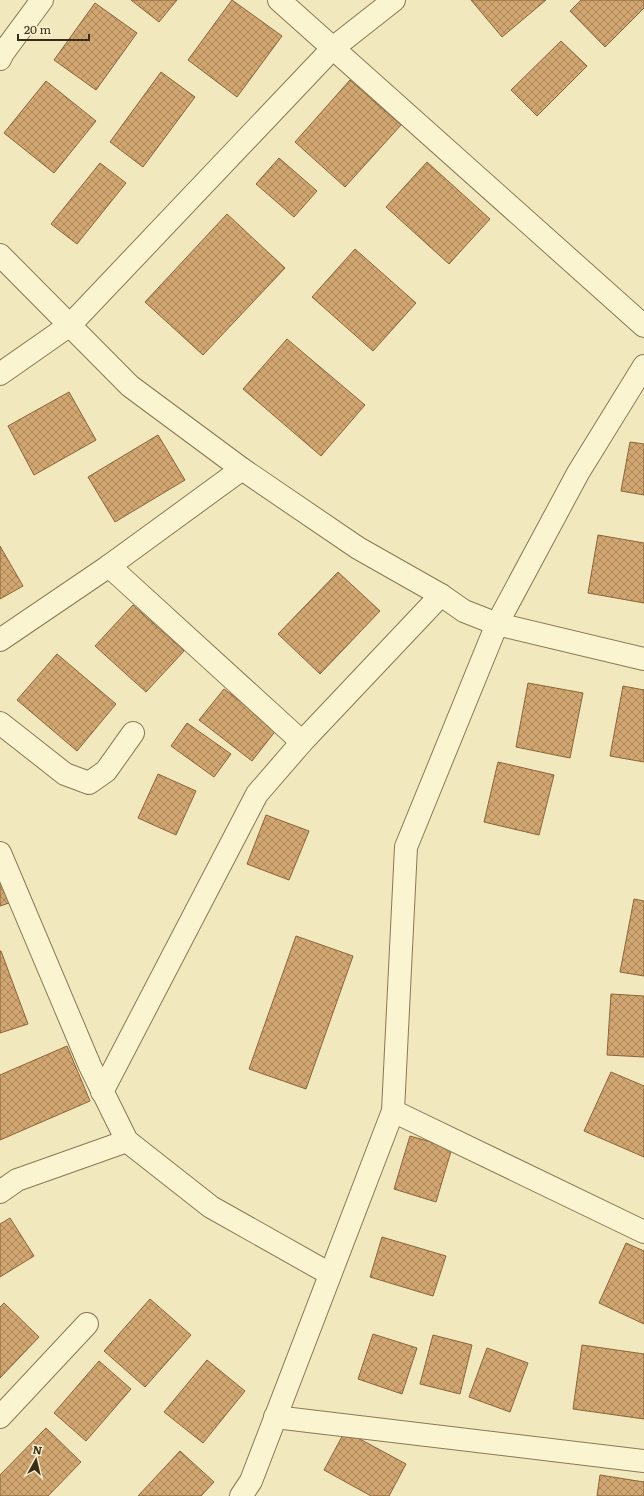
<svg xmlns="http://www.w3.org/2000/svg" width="644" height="1496" font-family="Literata,serif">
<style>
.building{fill:url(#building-cross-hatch);stroke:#8b6439}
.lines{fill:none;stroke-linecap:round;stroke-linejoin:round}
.minor-casing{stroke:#8a7855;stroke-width:24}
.minor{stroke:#fbf4d0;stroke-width:22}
</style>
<defs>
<pattern id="building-cross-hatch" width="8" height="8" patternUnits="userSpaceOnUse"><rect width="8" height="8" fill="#d2a670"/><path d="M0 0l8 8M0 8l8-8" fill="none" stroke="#ab885b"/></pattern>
</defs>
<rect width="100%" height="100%" fill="#f1e8bd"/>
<g class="building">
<polygon points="131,0 177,0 159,22"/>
<polygon points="232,0 282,36 237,97 188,60"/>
<polygon points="471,0 546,0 502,37"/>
<polygon points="581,0 644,0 644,8 605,47 570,11"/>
<polygon points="95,3 137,33 96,90 54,60"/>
<polygon points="561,41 587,66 537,116 511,90"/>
<polygon points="161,72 195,97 143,167 110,142"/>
<polygon points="350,80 401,125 345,187 295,142"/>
<polygon points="46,81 96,121 54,173 4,133"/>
<polygon points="279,158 317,191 294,217 256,184"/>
<polygon points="427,162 490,219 449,264 386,207"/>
<polygon points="100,163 126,183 77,244 51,224"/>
<polygon points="227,214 285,268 203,355 145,302"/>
<polygon points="355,249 416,303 373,351 312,297"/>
<polygon points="287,339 365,405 321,456 243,389"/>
<polygon points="69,392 96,440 34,475 8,426"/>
<polygon points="158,435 185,480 115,522 88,477"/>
<polygon points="630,442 644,444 644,495 621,491"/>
<polygon points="598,535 644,543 644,603 588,593"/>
<polygon points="0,546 23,586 0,599"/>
<polygon points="338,572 380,611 320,674 278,634"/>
<polygon points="133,605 184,651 146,692 95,646"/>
<polygon points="57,654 116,704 77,751 17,700"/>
<polygon points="528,683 583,693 570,758 516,747"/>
<polygon points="623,686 644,690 644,762 610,756"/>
<polygon points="224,689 277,729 252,761 199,720"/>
<polygon points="187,723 231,754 214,777 171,746"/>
<polygon points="498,762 554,775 539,835 484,822"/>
<polygon points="158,774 196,791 176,835 138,818"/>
<polygon points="266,815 309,831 289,880 247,864"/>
<polygon points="0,877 9,903 0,906"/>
<polygon points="634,899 644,901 644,976 620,972"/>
<polygon points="296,936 353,956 306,1089 249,1069"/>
<polygon points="0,951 1,951 28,1024 0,1033"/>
<polygon points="611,994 644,996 644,1057 607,1055"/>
<polygon points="67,1046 90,1101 0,1140 0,1075"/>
<polygon points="611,1072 644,1086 644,1157 584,1131"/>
<polygon points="410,1136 452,1148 436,1202 394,1189"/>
<polygon points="10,1218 34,1256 0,1277 0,1224"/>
<polygon points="382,1237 446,1256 433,1296 370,1277"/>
<polygon points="626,1243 644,1251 644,1324 599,1303"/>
<polygon points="150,1299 191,1335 145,1387 104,1351"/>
<polygon points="4,1303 39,1337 0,1378 0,1307"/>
<polygon points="373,1334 417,1348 402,1394 358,1379"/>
<polygon points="433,1335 472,1345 460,1394 420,1384"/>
<polygon points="582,1345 644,1354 644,1419 573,1409"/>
<polygon points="487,1348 528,1363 510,1412 469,1397"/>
<polygon points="207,1360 245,1391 203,1443 164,1412"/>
<polygon points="99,1361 131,1389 86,1441 54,1413"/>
<polygon points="46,1428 81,1462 48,1496 0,1496 0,1475"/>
<polygon points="345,1431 406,1464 389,1496 371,1496 324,1470"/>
<polygon points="180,1451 214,1482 201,1496 138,1496"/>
<polygon points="600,1475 644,1482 644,1496 597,1496"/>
</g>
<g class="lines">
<defs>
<g id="minor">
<polyline points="279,0 644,326"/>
<polyline points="0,59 3,53 42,0"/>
<polyline points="0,255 130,386 242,469 358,548 441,595 464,611 497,624 644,659"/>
<polyline points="0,374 70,325 333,48 394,0"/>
<polyline points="109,566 302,742"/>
<polyline points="0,640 109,566 242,469"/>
<polyline points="0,723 65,774 89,783 106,771 133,733"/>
<polyline points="0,853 90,1066 127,1141 211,1207 330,1274"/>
<polyline points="102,1092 257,794 302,742 441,595"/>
<polyline points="393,1111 644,1232"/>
<polyline points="0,1192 17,1180 127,1141"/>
<polyline points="0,1417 87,1324"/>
<polyline points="275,1417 644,1461"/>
<polyline points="241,1496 251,1481 393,1111 406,847 497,624 578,473 644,366"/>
</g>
</defs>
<use href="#minor" class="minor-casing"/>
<use href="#minor" class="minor"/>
</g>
<g transform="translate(36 1460) rotate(8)" stroke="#f8f1cd" stroke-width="3" paint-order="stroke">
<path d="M0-3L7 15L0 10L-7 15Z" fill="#382d1b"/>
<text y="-6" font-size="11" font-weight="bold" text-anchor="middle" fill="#382d1b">N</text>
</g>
<path d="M18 34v6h71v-6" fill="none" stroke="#382d1b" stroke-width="2"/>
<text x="24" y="34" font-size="12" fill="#382d1b" stroke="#f8f1cd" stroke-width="3" paint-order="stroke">20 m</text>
</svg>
